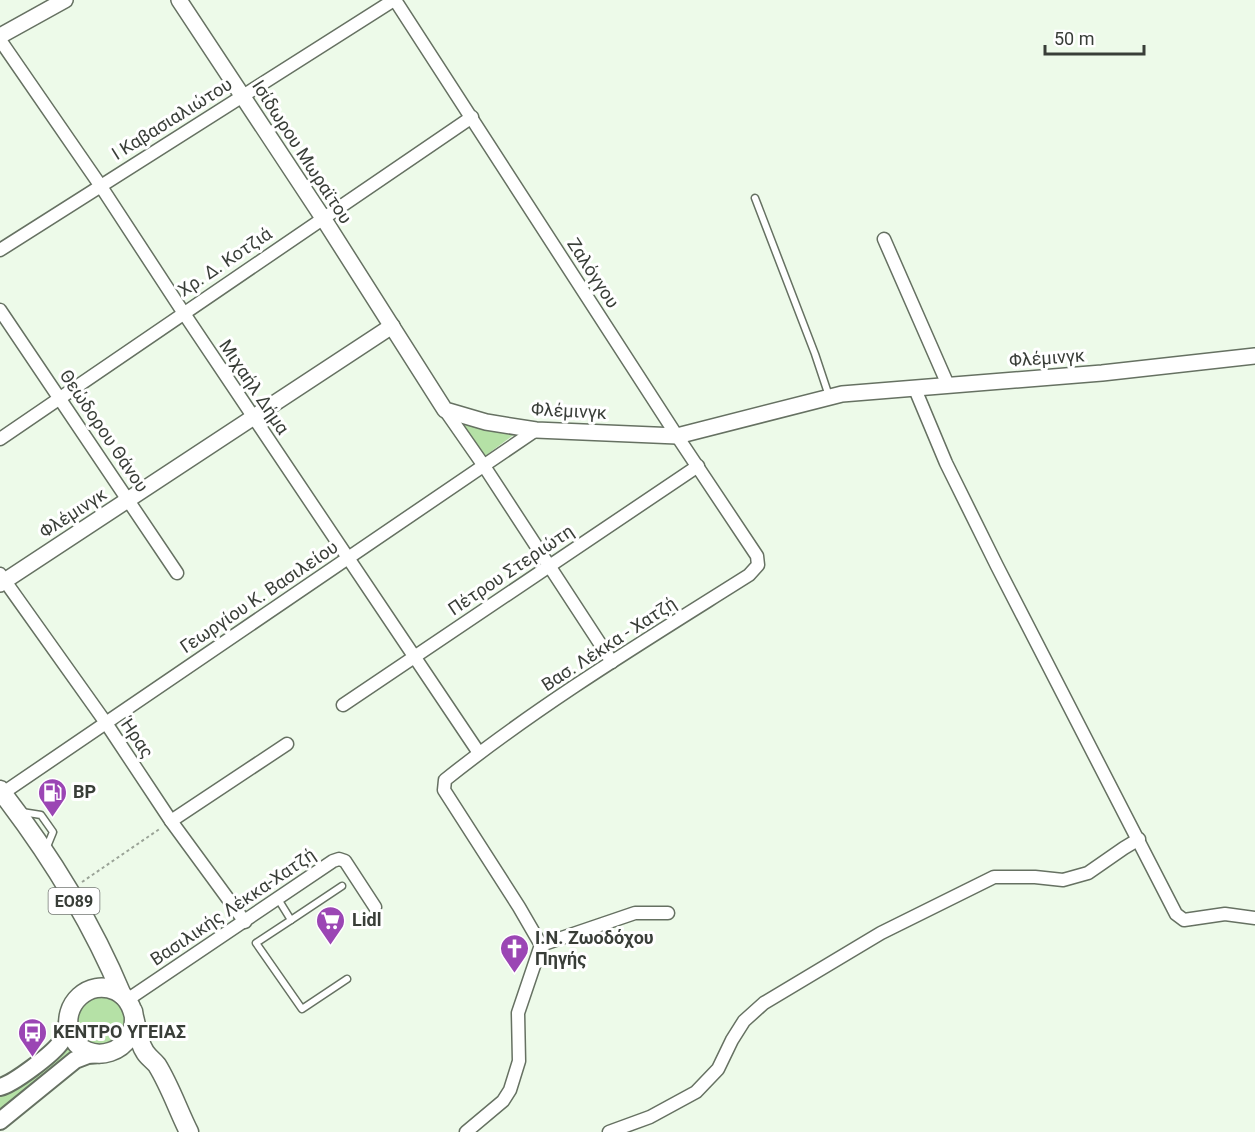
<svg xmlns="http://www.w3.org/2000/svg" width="1255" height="1132" font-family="Roboto,sans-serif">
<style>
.green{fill:#b5e1a6}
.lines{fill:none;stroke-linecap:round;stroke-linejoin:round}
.service-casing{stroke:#667162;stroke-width:9}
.minor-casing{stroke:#667162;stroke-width:15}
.tertiary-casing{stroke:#667162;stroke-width:18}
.secondary-casing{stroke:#667162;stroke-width:20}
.primary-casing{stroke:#667162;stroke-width:21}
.path{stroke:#9aa397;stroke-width:2;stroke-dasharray:3 3;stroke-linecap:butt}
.service{stroke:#fff;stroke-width:6}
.minor{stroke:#fff;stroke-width:12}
.tertiary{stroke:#fff;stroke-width:15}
.secondary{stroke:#fff;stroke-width:16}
.primary{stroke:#fff;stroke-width:18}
.labels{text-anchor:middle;stroke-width:6;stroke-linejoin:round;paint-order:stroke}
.shield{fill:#fff;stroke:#747874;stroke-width:1.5}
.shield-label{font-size:16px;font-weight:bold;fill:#393e38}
.street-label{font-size:18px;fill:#393e38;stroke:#fff}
.poi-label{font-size:18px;font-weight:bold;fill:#393e38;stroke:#fff;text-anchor:start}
</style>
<rect width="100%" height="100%" fill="#edfae9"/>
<g class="green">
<polygon points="461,422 516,433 485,456"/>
<path d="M 106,995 L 121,1003 L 128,1027 L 111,1046 L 85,1043 L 75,1023 C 82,1001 82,998 106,995 Z"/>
<polygon points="68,1046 73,1052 72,1054 0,1109 0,1097"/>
</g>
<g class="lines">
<defs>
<g id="service">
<polyline points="755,198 815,354 829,396"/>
<polyline points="22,812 41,815 53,832 46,849"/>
<polyline points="278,899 291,920 256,943 302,1009 347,979"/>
<polyline points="291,920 342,886"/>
</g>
<g id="minor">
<path d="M 395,0 L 677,436 L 757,556 L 758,565 L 749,575 C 646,640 540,704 445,780 L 444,790 L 519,907 L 541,945 L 518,1013 L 519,1061 L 510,1090 L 503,1101 L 466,1132"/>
<polyline points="0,40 100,185 183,312 479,753"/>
<polyline points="884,239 948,385"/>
<polyline points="0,250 394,0"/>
<polyline points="0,310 177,573"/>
<polyline points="915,389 946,463 997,566 1176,914 1184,920 1225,914 1255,918"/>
<polyline points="445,410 484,466 612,662"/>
<polyline points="0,439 472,117"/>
<polyline points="0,574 106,723 171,821 245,922"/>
<polyline points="343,705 698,466"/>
<polyline points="3,793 536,430"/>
<polyline points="171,821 287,744"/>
<polyline points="541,945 635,913 668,913"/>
<polyline points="127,1000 333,861 339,859 345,861 375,907"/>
<polyline points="609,1132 650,1117 696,1092 718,1069 732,1040 744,1021 764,1003 881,933 994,877 1035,877 1063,880 1088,873 1124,848 1139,839"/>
</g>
<g id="tertiary">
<polyline points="179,0 323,218 445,410 486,422 536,430 677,436 842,394 1102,373 1255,356"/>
<polyline points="0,36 65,0"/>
<polyline points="0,584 392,326"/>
</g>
<g id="secondary">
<path d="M 0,1087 C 13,1084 53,1054 61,1042 C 66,1035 67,1027 68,1020"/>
<polyline points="0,1121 75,1060 88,1055 100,1054"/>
</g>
<g id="primary">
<path d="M 0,790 C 48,852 92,923 122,995"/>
<path d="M 133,1011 C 142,1053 84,1071 70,1032 C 61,1005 89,978 116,991 C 140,1003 132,1033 145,1052 C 148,1057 153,1060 157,1065 C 170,1086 178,1110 189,1132"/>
</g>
</defs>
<use href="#service" class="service-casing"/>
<use href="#minor" class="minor-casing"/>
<use href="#tertiary" class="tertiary-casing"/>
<use href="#secondary" class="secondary-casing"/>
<use href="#primary" class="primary-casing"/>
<polyline class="path" points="82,882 161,828"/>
<use href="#service" class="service"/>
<use href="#minor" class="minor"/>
<use href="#tertiary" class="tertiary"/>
<use href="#secondary" class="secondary"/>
<use href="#primary" class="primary"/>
</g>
<defs>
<symbol id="fuel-pin" viewBox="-11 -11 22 30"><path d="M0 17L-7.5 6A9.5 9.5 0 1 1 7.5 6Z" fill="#9b46b4" stroke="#fff"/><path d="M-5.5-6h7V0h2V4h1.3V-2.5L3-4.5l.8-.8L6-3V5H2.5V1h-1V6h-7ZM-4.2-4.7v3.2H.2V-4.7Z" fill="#fff"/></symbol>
<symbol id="supermarket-pin" viewBox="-11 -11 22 30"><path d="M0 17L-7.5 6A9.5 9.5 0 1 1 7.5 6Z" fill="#9b46b4" stroke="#fff"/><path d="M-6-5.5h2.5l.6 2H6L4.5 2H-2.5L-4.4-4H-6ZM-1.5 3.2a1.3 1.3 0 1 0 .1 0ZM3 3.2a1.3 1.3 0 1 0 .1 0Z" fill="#fff"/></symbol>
<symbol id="church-pin" viewBox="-11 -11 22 30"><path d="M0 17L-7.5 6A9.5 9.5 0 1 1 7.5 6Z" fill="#9b46b4" stroke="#fff"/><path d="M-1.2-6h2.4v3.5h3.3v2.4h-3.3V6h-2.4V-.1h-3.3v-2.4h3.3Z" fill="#fff"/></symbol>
<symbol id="bus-pin" viewBox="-11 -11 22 30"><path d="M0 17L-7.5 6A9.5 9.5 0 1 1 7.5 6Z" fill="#9b46b4" stroke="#fff"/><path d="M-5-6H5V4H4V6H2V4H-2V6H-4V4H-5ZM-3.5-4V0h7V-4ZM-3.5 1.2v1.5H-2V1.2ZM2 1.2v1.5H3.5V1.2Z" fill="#fff"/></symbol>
</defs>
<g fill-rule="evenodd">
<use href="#fuel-pin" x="36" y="776" width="33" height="45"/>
<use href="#supermarket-pin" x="314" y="904" width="33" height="45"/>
<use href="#church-pin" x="498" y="932" width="33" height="45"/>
<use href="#bus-pin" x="16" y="1016" width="33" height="45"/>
</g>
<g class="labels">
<rect class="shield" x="48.5" y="888" width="51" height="26" rx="4.5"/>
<g class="shield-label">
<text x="74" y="907">ΕΟ89</text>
</g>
<g class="street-label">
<text transform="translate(172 119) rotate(-32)" y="6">Ι Καβασιαλιώτου</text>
<text transform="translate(302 152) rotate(57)" y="6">Ισίδωρου Μωραϊτου</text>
<text transform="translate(225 262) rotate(-34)" y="6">Χρ. Δ. Κοτζιά</text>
<text transform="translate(593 273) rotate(57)" y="6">Ζαλόγγου</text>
<text transform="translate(1047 358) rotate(-4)" y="6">Φλέμινγκ</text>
<text transform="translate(254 387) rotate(56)" y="6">Μιχαήλ Δήμα</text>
<text transform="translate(569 411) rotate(3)" y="6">Φλέμινγκ</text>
<text transform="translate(104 431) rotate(56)" y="6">Θεώδορου Θάνου</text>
<text transform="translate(73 513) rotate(-33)" y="6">Φλέμινγκ</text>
<text transform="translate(511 570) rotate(-34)" y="6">Πέτρου Στεριώτη</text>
<text transform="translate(259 597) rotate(-34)" y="6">Γεωργίου Κ. Βασιλείου</text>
<text transform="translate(609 644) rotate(-33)" y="6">Βασ. Λέκκα - Χατζή</text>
<text transform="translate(137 738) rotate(56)" y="6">Ήρας</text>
<text transform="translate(233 907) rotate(-34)" y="6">Βασιλικής Λέκκα-Χατζή</text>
</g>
<g class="poi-label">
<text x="73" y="798">BP</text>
<text x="352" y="926">Lidl</text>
<text x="535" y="944">Ι.Ν. Ζωοδόχου<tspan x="535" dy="21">Πηγής</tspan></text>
<text x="53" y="1038">ΚΕΝΤΡΟ ΥΓΕΙΑΣ</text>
</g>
</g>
<path d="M1045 45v9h99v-9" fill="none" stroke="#393e38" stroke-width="3"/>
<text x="1054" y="45" font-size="18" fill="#393e38" stroke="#ffffff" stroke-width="4.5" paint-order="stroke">50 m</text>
</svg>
